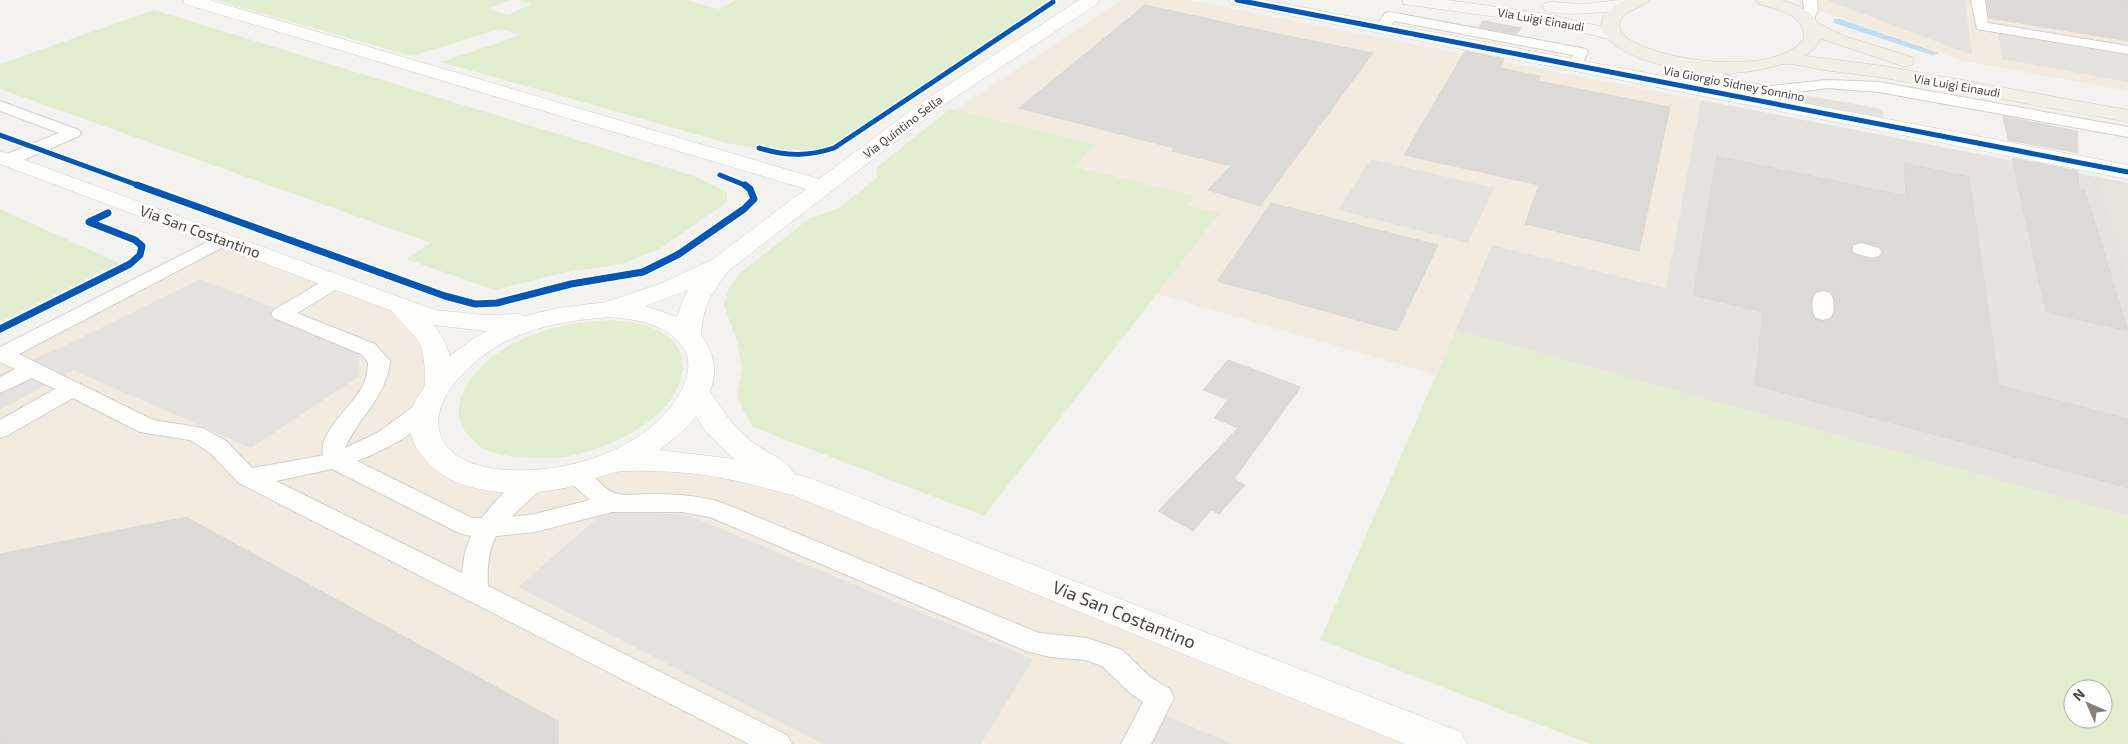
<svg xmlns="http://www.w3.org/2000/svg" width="2128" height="744" font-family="'Exo 2',sans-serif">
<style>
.residential{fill:#e7e4dc}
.commercial{fill:#f3ebdf}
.industrial{fill:#e6e2de}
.green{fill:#e1eecf;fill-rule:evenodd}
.parking{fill:#e6e3df}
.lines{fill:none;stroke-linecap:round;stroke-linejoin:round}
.stream{fill:#c0ddf1;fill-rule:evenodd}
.building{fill:#dedbd6;stroke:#dcd9d4;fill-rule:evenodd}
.lane-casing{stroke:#d2d0cb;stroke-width:2}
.street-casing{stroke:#d2d0cb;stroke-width:1}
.secondary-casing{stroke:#d3cfc5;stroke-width:1}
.primary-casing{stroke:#d6cebb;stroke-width:1}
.lane{fill:#fdfdfc;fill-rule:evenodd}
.street{fill:#fdfdfc;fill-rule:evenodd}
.secondary{fill:#f7f6f1;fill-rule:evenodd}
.primary{fill:#f2efe6;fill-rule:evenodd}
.cycleway-far1-casing{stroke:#fff;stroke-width:8}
.cycleway-casing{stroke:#fff;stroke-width:10}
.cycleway-far1{stroke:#0057b8;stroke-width:5}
.cycleway{stroke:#0057b8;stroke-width:7}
.labels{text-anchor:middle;stroke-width:5;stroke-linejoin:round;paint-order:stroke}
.far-street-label{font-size:12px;fill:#4b4439;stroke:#fff}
.street-label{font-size:15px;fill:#4b4439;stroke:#fff}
.near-street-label{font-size:18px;fill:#4b4439;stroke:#fff}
</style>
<rect width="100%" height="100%" fill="#f4f2ee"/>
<polygon class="residential" points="2097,177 2128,183 2128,272"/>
<g class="commercial">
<polygon points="1121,0 1188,0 1701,100 1666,288 1492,245 1437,375 1157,294 1220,214 1187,205 1193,196 1073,165 1095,144 955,110"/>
<polygon points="1796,0 2128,0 2128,91 1964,61 1822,11 1809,12"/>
<polygon points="223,240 401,307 434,343 423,429 470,476 598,468 721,467 1448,744 0,744 0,355"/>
</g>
<polygon class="industrial" points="1701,100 2097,177 2128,272 2128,516 1456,330 1492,245 1666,288"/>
<g class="green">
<polygon points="215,0 509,0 489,9 508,15 531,4 518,0 686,0 719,9 736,0 1055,0 834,148 801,157 787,156 759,148 731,144 441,62 521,35 499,29 412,56"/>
<polygon points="154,10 694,176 727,192 727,202 661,248 622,264 562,273 495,290 406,259 431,243 0,89 0,64"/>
<polygon points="950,109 1095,144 1074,166 1194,196 1187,205 1220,213 984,516 753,427 745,414 737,396 742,369 737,342 724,305 729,288 739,274 810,218 837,209 877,178 876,168"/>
<polygon points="0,209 2,210 119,263 0,322"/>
<path d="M 611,320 C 630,322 650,324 666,335 C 699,359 677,401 651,420 C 619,444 574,461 534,458 C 516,457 499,456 482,448 C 478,446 475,441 471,438 C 438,406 480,361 510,345 C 542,328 575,322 611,320 Z"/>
<path d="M 1456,330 L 2128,516 L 2128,744 L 1590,744 L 1320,640 ZM 2073,689 L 2103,689 L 2103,719 L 2073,719 Z"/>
</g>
<g class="parking">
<polygon points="1965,0 1972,55 1829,1 1829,0"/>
<polygon points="1998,32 2128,55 2128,82 2002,59"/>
<polygon points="1782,91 1882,109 1884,118 1782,99"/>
<polygon points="1371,159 1494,188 1468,243 1338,210"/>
<polygon points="200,279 357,339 360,376 251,448 73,370 0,410 0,374 70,343"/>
<polygon points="605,511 688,515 1033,659 981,744 823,744 518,587"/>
<polygon points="1165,715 1233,744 1151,744"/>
</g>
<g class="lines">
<polygon class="stream" points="1834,19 1840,19 1939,53 1932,55 1834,23"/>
</g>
<g class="building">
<polygon points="1987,0 2128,0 2128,41 1989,18"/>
<polygon points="1145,5 1278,34 1373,53 1260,206 1208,190 1231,166 1172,151 1174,148 1019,108"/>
<polygon points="1483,21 1521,28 1517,34 1479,27"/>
<polygon points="1465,51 1504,59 1500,68 1540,76 1538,81 1670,107 1639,251 1525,224 1539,185 1404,155"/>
<polygon points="2003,116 2077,131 2078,153 2008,140"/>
<path d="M 1717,156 L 1906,196 L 1904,163 L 1969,177 L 1999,385 L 2128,419 L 2128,488 L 1755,385 L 1763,312 L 1693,295 ZM 1860,241 L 1880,246 L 1883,251 L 1881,257 L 1872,260 L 1854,255 L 1850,250 L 1852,244 ZM 1822,289 L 1832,292 L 1836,305 L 1832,319 L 1824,322 L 1814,319 L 1810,306 L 1814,292 Z"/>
<polygon points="2012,158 2078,171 2079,189 2085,190 2128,331 2046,312"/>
<polygon points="1271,203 1438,245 1397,331 1217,281"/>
<polygon points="1228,360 1301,387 1234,479 1245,485 1219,514 1211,510 1193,531 1158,511 1238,428 1214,418 1228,400 1203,390"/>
<polygon points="186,517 558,721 558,744 0,744 0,554"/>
</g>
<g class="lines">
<defs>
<g id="lane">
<polygon points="1803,0 1817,0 1818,10 1812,23 1807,24 1800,20 1804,10"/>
<polygon points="1971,0 1985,0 1988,23 2128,46 2128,54 1977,29"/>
<polygon points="1390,12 1581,48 1586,49 1588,52 1580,68 1570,68 1568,65 1573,55 1394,21 1387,31 1377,31 1375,28 1385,13"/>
<polygon points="1696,62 1746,83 1771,86 1827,80 1879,82 2128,127 2128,137 1879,92 1827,88 1771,96 1743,92 1691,69 1689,66 1691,63"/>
<polygon points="0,101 79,130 81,133 79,136 14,164 2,164 0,160 2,156 59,133 0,111"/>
<path d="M 223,234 L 229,236 L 232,240 L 229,244 L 19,354 L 153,420 L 203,428 L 226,441 L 252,468 L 320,456 L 323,455 C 318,433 351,407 361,389 C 366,380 368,372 368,362 L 361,354 L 274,318 L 271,314 L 274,310 L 328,278 L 335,276 L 342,278 L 345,282 L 342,286 L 297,313 L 375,344 L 390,361 C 387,396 358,418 345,448 L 377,433 L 417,404 L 425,402 L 433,404 L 436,409 C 421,433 382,451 357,461 L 472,518 L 482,518 C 494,502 521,470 542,476 L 546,482 L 542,488 L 511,517 L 535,514 L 590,500 L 569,481 L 565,475 L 569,469 C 592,462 598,490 618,494 C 627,496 639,494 649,494 C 674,494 698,495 723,503 L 1039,633 L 1087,638 L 1122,650 L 1150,677 L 1170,689 L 1174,698 L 1151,744 L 1121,744 L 1143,702 L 1130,693 L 1102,666 L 1086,660 L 1050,657 L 1026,651 L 710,517 L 682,512 L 612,512 L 535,532 L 496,536 C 488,552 487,569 488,586 L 787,735 L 792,744 L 749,744 L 239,483 L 210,453 L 190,440 L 140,432 L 73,398 L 8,435 L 0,438 L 0,420 L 55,389 L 32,378 L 0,393 L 0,377 L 15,369 L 0,362 L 0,347 ZM 332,469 L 459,533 L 471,536 L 465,552 L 462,573 L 276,481 Z"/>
<polygon points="1861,243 1879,248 1881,252 1879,256 1872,258 1854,253 1852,249 1854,245"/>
<path d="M 1823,291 L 1830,293 C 1835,299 1835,312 1830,318 L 1823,320 L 1816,318 C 1811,312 1811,299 1816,293 Z"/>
</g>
<g id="street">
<path d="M 183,0 L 209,0 L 819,179 L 925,100 L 1079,0 L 1099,0 L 1097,4 L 939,108 L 728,271 C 710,296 704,303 701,335 C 714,354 718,369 710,391 C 726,417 741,437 768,452 C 778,458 790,463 794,474 L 810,478 L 1461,732 L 1467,744 L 1405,744 L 792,495 C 768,489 745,482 722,478 C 690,472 656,470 624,471 C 613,471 586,482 573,486 C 528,498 453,498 422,456 C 409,439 405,419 416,400 C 418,396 423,391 424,387 C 427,378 424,359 422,350 C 417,333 401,325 392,311 L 0,164 L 0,151 L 435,310 L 485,315 L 519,314 L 525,316 L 558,308 L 607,302 L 621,297 L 662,283 L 713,259 L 806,189 L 185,4 ZM 688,290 L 683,300 L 677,317 L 645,306 ZM 610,317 C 634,319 662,323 679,342 C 705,370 671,412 649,429 C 616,454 571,469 529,470 C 425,475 408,407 491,350 C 526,327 569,320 610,317 ZM 434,325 L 485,331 L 487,331 L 474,338 L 450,356 L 445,342 ZM 696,416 L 706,432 L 734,459 L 659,450 L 682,432 Z"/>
<polygon points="1229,0 1264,0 2128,165 2128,179 1237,5 1231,4"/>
</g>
<g id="secondary">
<polygon points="1402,0 1447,0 1548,14 1619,31 1622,35 1619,39 1613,40 1548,24 1410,5 1404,4"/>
<path d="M 1619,0 L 1634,0 L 1638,4 L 1635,8 L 1629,9 C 1601,12 1572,17 1545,11 L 1542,7 L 1545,3 L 1551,2 L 1584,4 Z"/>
</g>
<path id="primary" d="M 1625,0 L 1649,0 C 1641,12 1611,9 1622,34 C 1653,62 1779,78 1804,38 C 1805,14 1776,9 1758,4 L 1756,0 L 1782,0 L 1794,4 L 1810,13 L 1819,24 L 1844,36 L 1912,57 L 1914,61 L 1912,65 L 1905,67 L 1821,39 L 1815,48 L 1805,56 L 1884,66 L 2128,110 L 2128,122 C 2056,109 1984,96 1912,83 C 1883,77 1853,74 1823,70 C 1811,68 1798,64 1785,64 C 1775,65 1763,70 1752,71 C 1718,76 1684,72 1651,62 C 1620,53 1572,25 1625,0 Z"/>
</defs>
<use href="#lane" class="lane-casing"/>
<use href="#street" class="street-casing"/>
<use href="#secondary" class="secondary-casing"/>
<use href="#primary" class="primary-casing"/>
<use href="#lane" class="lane"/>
<use href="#street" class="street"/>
<use href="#secondary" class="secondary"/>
<use href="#primary" class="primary"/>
<defs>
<g id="cycleway-far1">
<polyline points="1237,0 2128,172"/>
<polyline points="0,135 140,186"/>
<path d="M 759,148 C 786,156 807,157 834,148 L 1053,2"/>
<polyline points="720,175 747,186"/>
</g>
<g id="cycleway">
<polyline points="137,185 445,296 475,304 497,303 571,284 643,272 679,254 744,209 754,199 750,189 745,185"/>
<polyline points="0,329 130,264 140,255 142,246 135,240 89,222 108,213"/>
</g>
</defs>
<use href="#cycleway-far1" class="cycleway-far1-casing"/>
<use href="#cycleway" class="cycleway-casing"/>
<use href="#cycleway-far1" class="cycleway-far1"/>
<use href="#cycleway" class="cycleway"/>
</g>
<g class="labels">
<g class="far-street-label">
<text transform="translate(1541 20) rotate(10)" y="4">Via Luigi Einaudi</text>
<text transform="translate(1734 84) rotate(11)" y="4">Via Giorgio Sidney Sonnino</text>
<text transform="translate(1957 86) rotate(10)" y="4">Via Luigi Einaudi</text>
<text transform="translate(903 127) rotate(-37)" y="4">Via Quintino Sella</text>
</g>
<g class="street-label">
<text transform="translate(200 232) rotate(20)" y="5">Via San Costantino</text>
</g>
<g class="near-street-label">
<text transform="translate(1124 615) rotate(22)" y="6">Via San Costantino</text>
</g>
</g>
<g transform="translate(2088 704) rotate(315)"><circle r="24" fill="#ffffff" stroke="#b7b4b0"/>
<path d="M0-4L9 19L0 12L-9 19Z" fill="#868178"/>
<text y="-8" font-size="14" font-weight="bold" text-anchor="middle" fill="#4b4439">N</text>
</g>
</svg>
